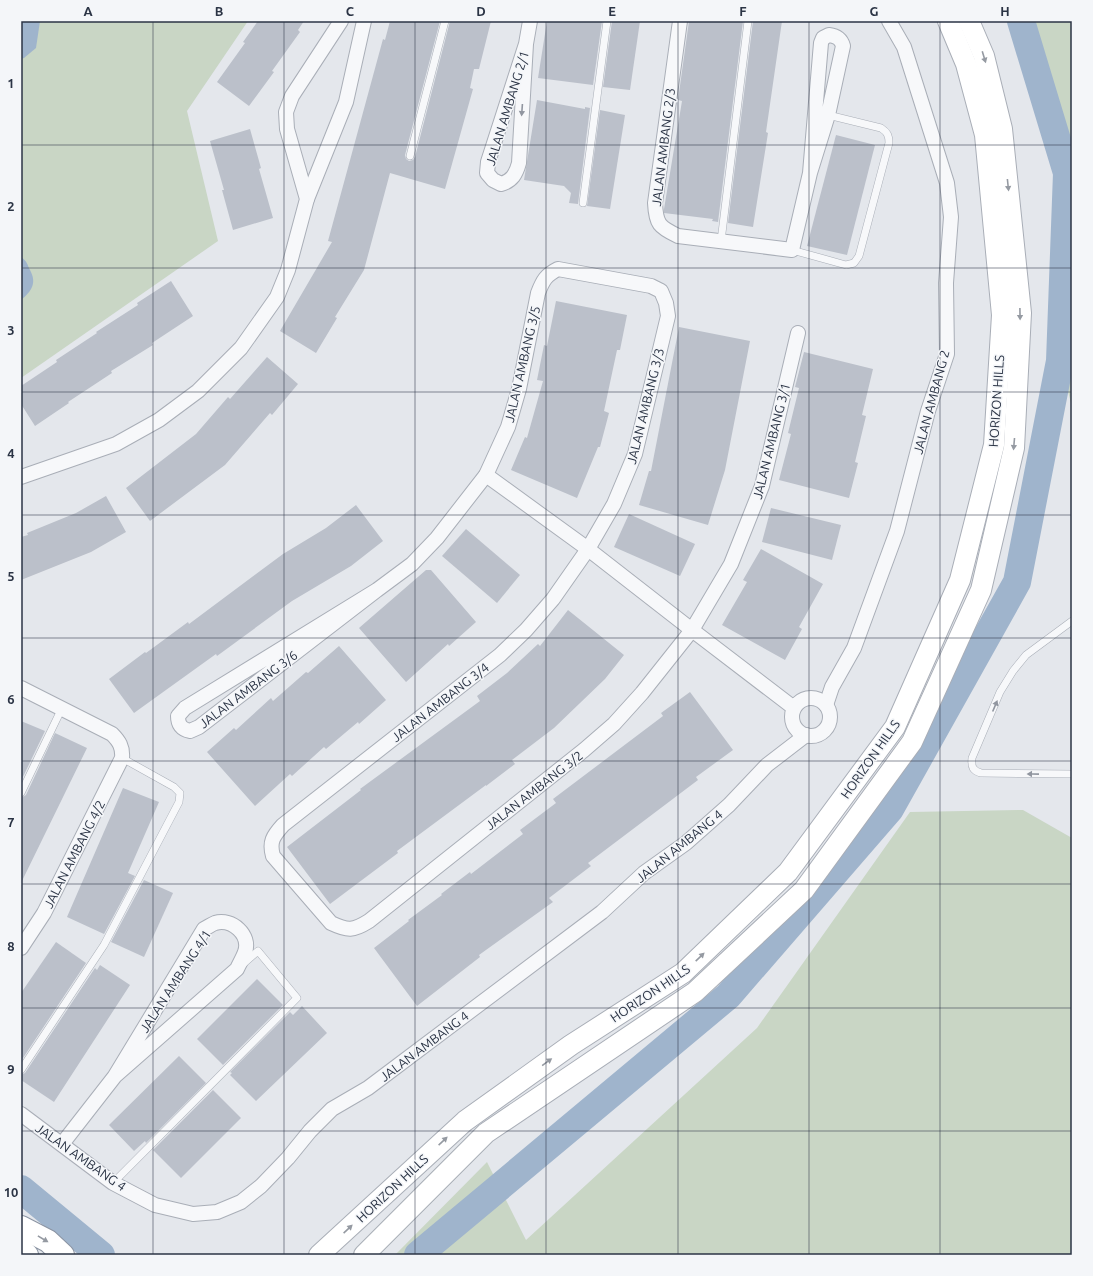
<svg xmlns="http://www.w3.org/2000/svg" width="1093" height="1276" font-family="Ubuntu,sans-serif">
<style>
.green{fill:#c9d6c5}
.water{fill:#9fb4cc}
.lines{fill:none;stroke-linecap:round;stroke-linejoin:round}
.river{stroke:#9fb4cc;stroke-width:28}
.building{fill:#bbc0ca}
.lane-casing{stroke:#a9aeb7;stroke-width:8}
.street-casing{stroke:#a9aeb7;stroke-width:16}
.secondary-casing{stroke:#a9aeb7;stroke-width:22}
.highway-casing{stroke:#8b94a3;stroke-width:24}
.lane{stroke:#f7f8fa;stroke-width:7}
.street{stroke:#f7f8fa;stroke-width:14}
.secondary{stroke:#fff;stroke-width:20}
.highway{stroke:#fff;stroke-width:22}
.oneway{fill:#959aa2}
.oneway2{fill:#9196a0}
.grid{fill:none;stroke:#2b3445;stroke-width:1;stroke-opacity:0.55}
.labels{text-anchor:middle;stroke-width:3;stroke-linejoin:round;paint-order:stroke}
.street-label{font-size:13px;fill:#2b3445;stroke:#f4f6f9}
.neatline{fill:none;stroke:#2b3445;stroke-width:1.5}
.grid-label{font-size:13px;text-anchor:middle;font-weight:bold;fill:#2b3445}
</style>
<rect width="100%" height="100%" fill="#e4e7ec"/>
<g class="green">
<polygon points="21,21 248,21 187,111 218,241 21,378"/>
<polygon points="1021,21 1072,21 1072,407 1060,361 1067,173"/>
<polygon points="1023,810 1072,838 1072,1255 395,1255 487,1162 526,1240 757,1028 910,812"/>
</g>
<g class="water">
<polygon points="21,21 40,21 36,48 24,58 21,59"/>
<path d="M 21,257 C 27,261 27,264 30,270 C 37,283 32,291 21,300 Z"/>
</g>
<g class="lines">
<g class="river">
<polyline points="21,1189 101,1255"/>
<polyline points="418,1255 728,996 890,809 1017,582 1060,361 1067,173 1021,21"/>
</g>
</g>
<g class="building">
<polygon points="258,21 304,21 298,30 300,32 272,71 274,72 249,106 217,82 245,43 243,42"/>
<polygon points="390,21 440,21 405,155 406,159 409,161 413,160 415,157 450,21 491,21 479,69 474,69 470,88 473,89 445,189 390,173 364,270 335,317 337,318 316,353 280,331 332,242 328,241 383,39 385,40"/>
<polygon points="547,21 602,21 593,85 538,78"/>
<polygon points="612,21 640,21 630,90 603,87"/>
<polygon points="689,21 743,21 718,222 712,221 713,219 664,213 664,209 682,101 678,100"/>
<polygon points="753,21 782,21 766,132 768,133 753,227 728,223"/>
<polygon points="537,100 585,109 585,107 590,108 578,204 569,203 571,193 564,186 524,180"/>
<polygon points="600,110 625,115 610,209 587,206"/>
<polygon points="250,129 261,168 259,169 273,218 233,230 222,190 224,190 210,141"/>
<polygon points="836,135 875,145 847,255 807,246"/>
<polygon points="171,281 193,316 152,343 153,345 111,371 112,373 68,402 69,403 35,426 21,404 21,386 57,362 56,360 97,333 96,332 138,305 137,303"/>
<polygon points="556,301 627,315 620,350 617,350 604,411 609,413 600,447 598,447 577,498 511,470 525,437 527,438 543,381 537,380 544,345 547,346"/>
<polygon points="679,327 750,341 725,470 708,525 639,505 649,471 651,471"/>
<polygon points="804,352 873,369 862,415 866,416 855,462 858,463 849,498 779,480 791,434 788,433 799,388 795,387"/>
<polygon points="267,357 298,384 272,415 270,413 225,465 150,521 126,488 196,434 228,397 230,399"/>
<polygon points="106,496 126,532 91,552 21,580 21,537 28,535 27,533 76,513"/>
<polygon points="356,505 383,541 351,566 292,601 217,656 216,654 134,713 109,679 145,652 146,653 188,622 189,624 283,554 326,528"/>
<polygon points="771,508 841,525 832,560 762,542"/>
<polygon points="629,514 695,544 680,576 614,547"/>
<polygon points="466,529 520,575 497,603 442,556"/>
<polygon points="761,549 823,584 799,627 802,629 785,660 722,625 747,582 743,580"/>
<polygon points="426,570 431,570 476,622 449,646 448,644 406,682 359,628"/>
<polygon points="568,610 624,655 605,679 554,728 512,760 515,764 486,786 486,785 397,851 398,853 330,904 287,847 361,790 360,789 480,701 477,696 507,673 538,644 540,646"/>
<polygon points="339,646 386,700 359,724 358,722 326,749 324,747 292,776 290,774 255,806 207,752 234,728 236,730 271,698 273,701 306,672 308,673"/>
<polygon points="690,692 733,750 696,777 698,780 588,863 591,866 549,898 553,902 479,955 480,957 417,1006 374,948 409,921 408,920 442,895 441,894 470,872 471,874 523,834 520,830 556,803 553,799 663,716 661,713"/>
<polygon points="21,721 45,731 21,781"/>
<polygon points="55,733 87,748 21,883 21,798 26,795"/>
<polygon points="123,788 159,802 128,873 135,876 104,934 67,917"/>
<polygon points="144,880 173,893 144,957 111,942"/>
<polygon points="56,942 86,963 21,1061 21,993"/>
<polygon points="100,965 130,985 54,1102 21,1080 21,1075 25,1073 95,968 97,970"/>
<polygon points="257,979 283,1005 223,1065 197,1039"/>
<polygon points="302,1006 327,1033 256,1101 230,1075 232,1073 230,1072 290,1012 293,1015"/>
<polygon points="179,1056 206,1083 146,1143 145,1141 134,1151 109,1125"/>
<polygon points="213,1090 241,1118 181,1178 153,1150"/>
</g>
<g class="lines">
<defs>
<g id="lane">
<polyline points="410,156 445,21"/>
<polyline points="583,203 607,21"/>
<polyline points="721,241 748,21"/>
<path d="M 792,250 L 846,265 L 854,263 L 859,256 L 889,143 C 889,135 887,132 881,128 L 828,115"/>
<path d="M 1072,621 L 1026,655 L 1013,671 L 1000,692 L 972,758 C 971,767 973,771 981,773 L 1072,774"/>
<polyline points="21,793 62,708"/>
<polyline points="21,1070 104,945 179,802 180,793 174,787 122,758"/>
<polyline points="113,1183 297,998 258,951 243,964"/>
</g>
<g id="street">
<path d="M 680,21 L 655,203 C 656,224 659,227 678,236 L 792,250 L 810,173 L 828,115 L 843,46 C 841,39 837,36 829,35 L 823,38 L 821,43 L 810,173"/>
<path d="M 526,44 L 488,162 L 487,173 L 493,180 L 501,184 C 512,181 516,174 519,163 L 526,44 L 530,21"/>
<polyline points="307,199 346,102 364,21"/>
<polyline points="486,475 588,549 692,630 794,708"/>
<polyline points="21,477 116,444 159,420 198,391 241,348 277,297 288,270 307,199 287,129 286,112 292,96 341,21"/>
<path d="M 377,590 L 199,727 L 190,731 C 181,729 178,725 178,716 L 185,708 L 377,590 L 412,564 L 437,538 L 486,475 L 508,427 L 519,389 L 538,293 C 543,280 546,275 558,269 L 651,286 L 661,291 L 666,303 L 668,316 L 635,454 L 614,504 L 588,549 L 553,599 L 526,630 L 500,655 L 283,825 C 273,836 269,842 273,856 L 331,923 C 348,931 353,931 369,921 L 584,750 L 614,724 L 642,693 L 692,630 L 731,564 L 762,486 L 798,333"/>
<path d="M 21,688 L 112,734 C 119,741 123,747 122,758 L 44,913 L 21,948"/>
<circle cx="811" cy="717" r="19"/>
<polyline points="826,705 832,687 854,648 897,531 928,411 947,354 946,283 951,217 947,183 904,47 889,21"/>
<polyline points="21,1114 113,1183 155,1205 193,1214 217,1212 241,1202 261,1186 288,1158 310,1131 332,1109 368,1088 602,912 644,873 686,843 729,805 767,765 806,735"/>
<path d="M 62,1144 L 115,1076 L 237,969 C 239,964 243,958 245,952 C 251,935 232,918 215,923 C 212,924 208,927 204,929 L 115,1076"/>
</g>
<g id="secondary">
<polyline points="319,1255 465,1121 571,1045 683,973 788,872 895,727 960,580 994,445 1002,315 985,135 966,64 948,21"/>
<polyline points="364,1255 486,1133 695,992 804,890 912,742 981,590 1014,448 1021,313 1002,129 984,56 969,21"/>
</g>
<g id="highway">
<polyline points="21,1227 48,1241 63,1255"/>
<polyline points="21,1249 27,1255"/>
</g>
</defs>
<use href="#lane" class="lane-casing"/>
<use href="#street" class="street-casing"/>
<use href="#secondary" class="secondary-casing"/>
<use href="#highway" class="highway-casing"/>
<use href="#lane" class="lane"/>
<use href="#street" class="street"/>
<use href="#secondary" class="secondary"/>
<use href="#highway" class="highway"/>
</g>
<defs><path id="oneway-solid" d="M-6-.8H1V-3.2L6.5 0L1 3.2V.8H-6Z"/></defs>
<g class="oneway">
<use href="#oneway-solid" transform="translate(984 57) rotate(73)"/>
<use href="#oneway-solid" transform="translate(1008 185) rotate(84)"/>
<use href="#oneway-solid" transform="translate(1020 314) rotate(89)"/>
<use href="#oneway-solid" transform="translate(1014 444) rotate(95)"/>
<use href="#oneway-solid" transform="translate(700 957) rotate(-44)"/>
<use href="#oneway-solid" transform="translate(547 1062) rotate(-36)"/>
<use href="#oneway-solid" transform="translate(443 1141) rotate(-43)"/>
<use href="#oneway-solid" transform="translate(348 1229) rotate(-43)"/>
<use href="#oneway-solid" transform="translate(43 1239) rotate(31)"/>
</g>
<g class="oneway2">
<use href="#oneway-solid" transform="translate(522 110) rotate(94)"/>
<use href="#oneway-solid" transform="translate(995 706) rotate(-67)"/>
<use href="#oneway-solid" transform="translate(1033 774) rotate(-179)"/>
</g>
<path class="grid" d="M 153,21 L 153,1255M 284,21 L 284,1255M 415,21 L 415,1255M 546,21 L 546,1255M 678,21 L 678,1255M 809,21 L 809,1255M 940,21 L 940,1255M 21,145 L 1072,145M 21,268 L 1072,268M 21,392 L 1072,392M 21,515 L 1072,515M 21,638 L 1072,638M 21,761 L 1072,761M 21,884 L 1072,884M 21,1008 L 1072,1008M 21,1131 L 1072,1131"/>
<g class="labels">
<g class="street-label">
<text transform="translate(507 108) rotate(-73)" y="5">JALAN AMBANG 2/1</text>
<text transform="translate(663 147) rotate(-83)" y="5">JALAN AMBANG 2/3</text>
<text transform="translate(522 364) rotate(-77)" y="5">JALAN AMBANG 3/5</text>
<text transform="translate(996 401) rotate(-86)" y="5">HORIZON HILLS</text>
<text transform="translate(931 402) rotate(-75)" y="5">JALAN AMBANG 2</text>
<text transform="translate(645 406) rotate(-76)" y="5">JALAN AMBANG 3/3</text>
<text transform="translate(771 441) rotate(-76)" y="5">JALAN AMBANG 3/1</text>
<text transform="translate(248 689) rotate(-37)" y="5">JALAN AMBANG 3/6</text>
<text transform="translate(440 702) rotate(-38)" y="5">JALAN AMBANG 3/4</text>
<text transform="translate(870 759) rotate(-55)" y="5">HORIZON HILLS</text>
<text transform="translate(534 790) rotate(-38)" y="5">JALAN AMBANG 3/2</text>
<text transform="translate(679 846) rotate(-39)" y="5">JALAN AMBANG 4</text>
<text transform="translate(74 854) rotate(-63)" y="5">JALAN AMBANG 4/2</text>
<text transform="translate(175 981) rotate(-57)" y="5">JALAN AMBANG 4/1</text>
<text transform="translate(650 993) rotate(-34)" y="5">HORIZON HILLS</text>
<text transform="translate(424 1046) rotate(-37)" y="5">JALAN AMBANG 4</text>
<text transform="translate(81 1157) rotate(35)" y="5">JALAN AMBANG 4</text>
<text transform="translate(392 1188) rotate(-43)" y="5">HORIZON HILLS</text>
</g>
</g>
<rect width="1093" height="1276" fill="none" stroke="#f4f6f9" stroke-width="44"/>
<rect x="22" y="22" width="1049" height="1232" class="neatline"/>
<g class="grid-label">
<text x="88" y="16">A</text>
<text x="219" y="16">B</text>
<text x="350" y="16">C</text>
<text x="481" y="16">D</text>
<text x="612" y="16">E</text>
<text x="743" y="16">F</text>
<text x="874" y="16">G</text>
<text x="1005" y="16">H</text>
<text x="11" y="88">1</text>
<text x="11" y="211">2</text>
<text x="11" y="335">3</text>
<text x="11" y="458">4</text>
<text x="11" y="581">5</text>
<text x="11" y="704">6</text>
<text x="11" y="827">7</text>
<text x="11" y="951">8</text>
<text x="11" y="1074">9</text>
<text x="11" y="1197">10</text>
</g>
</svg>
